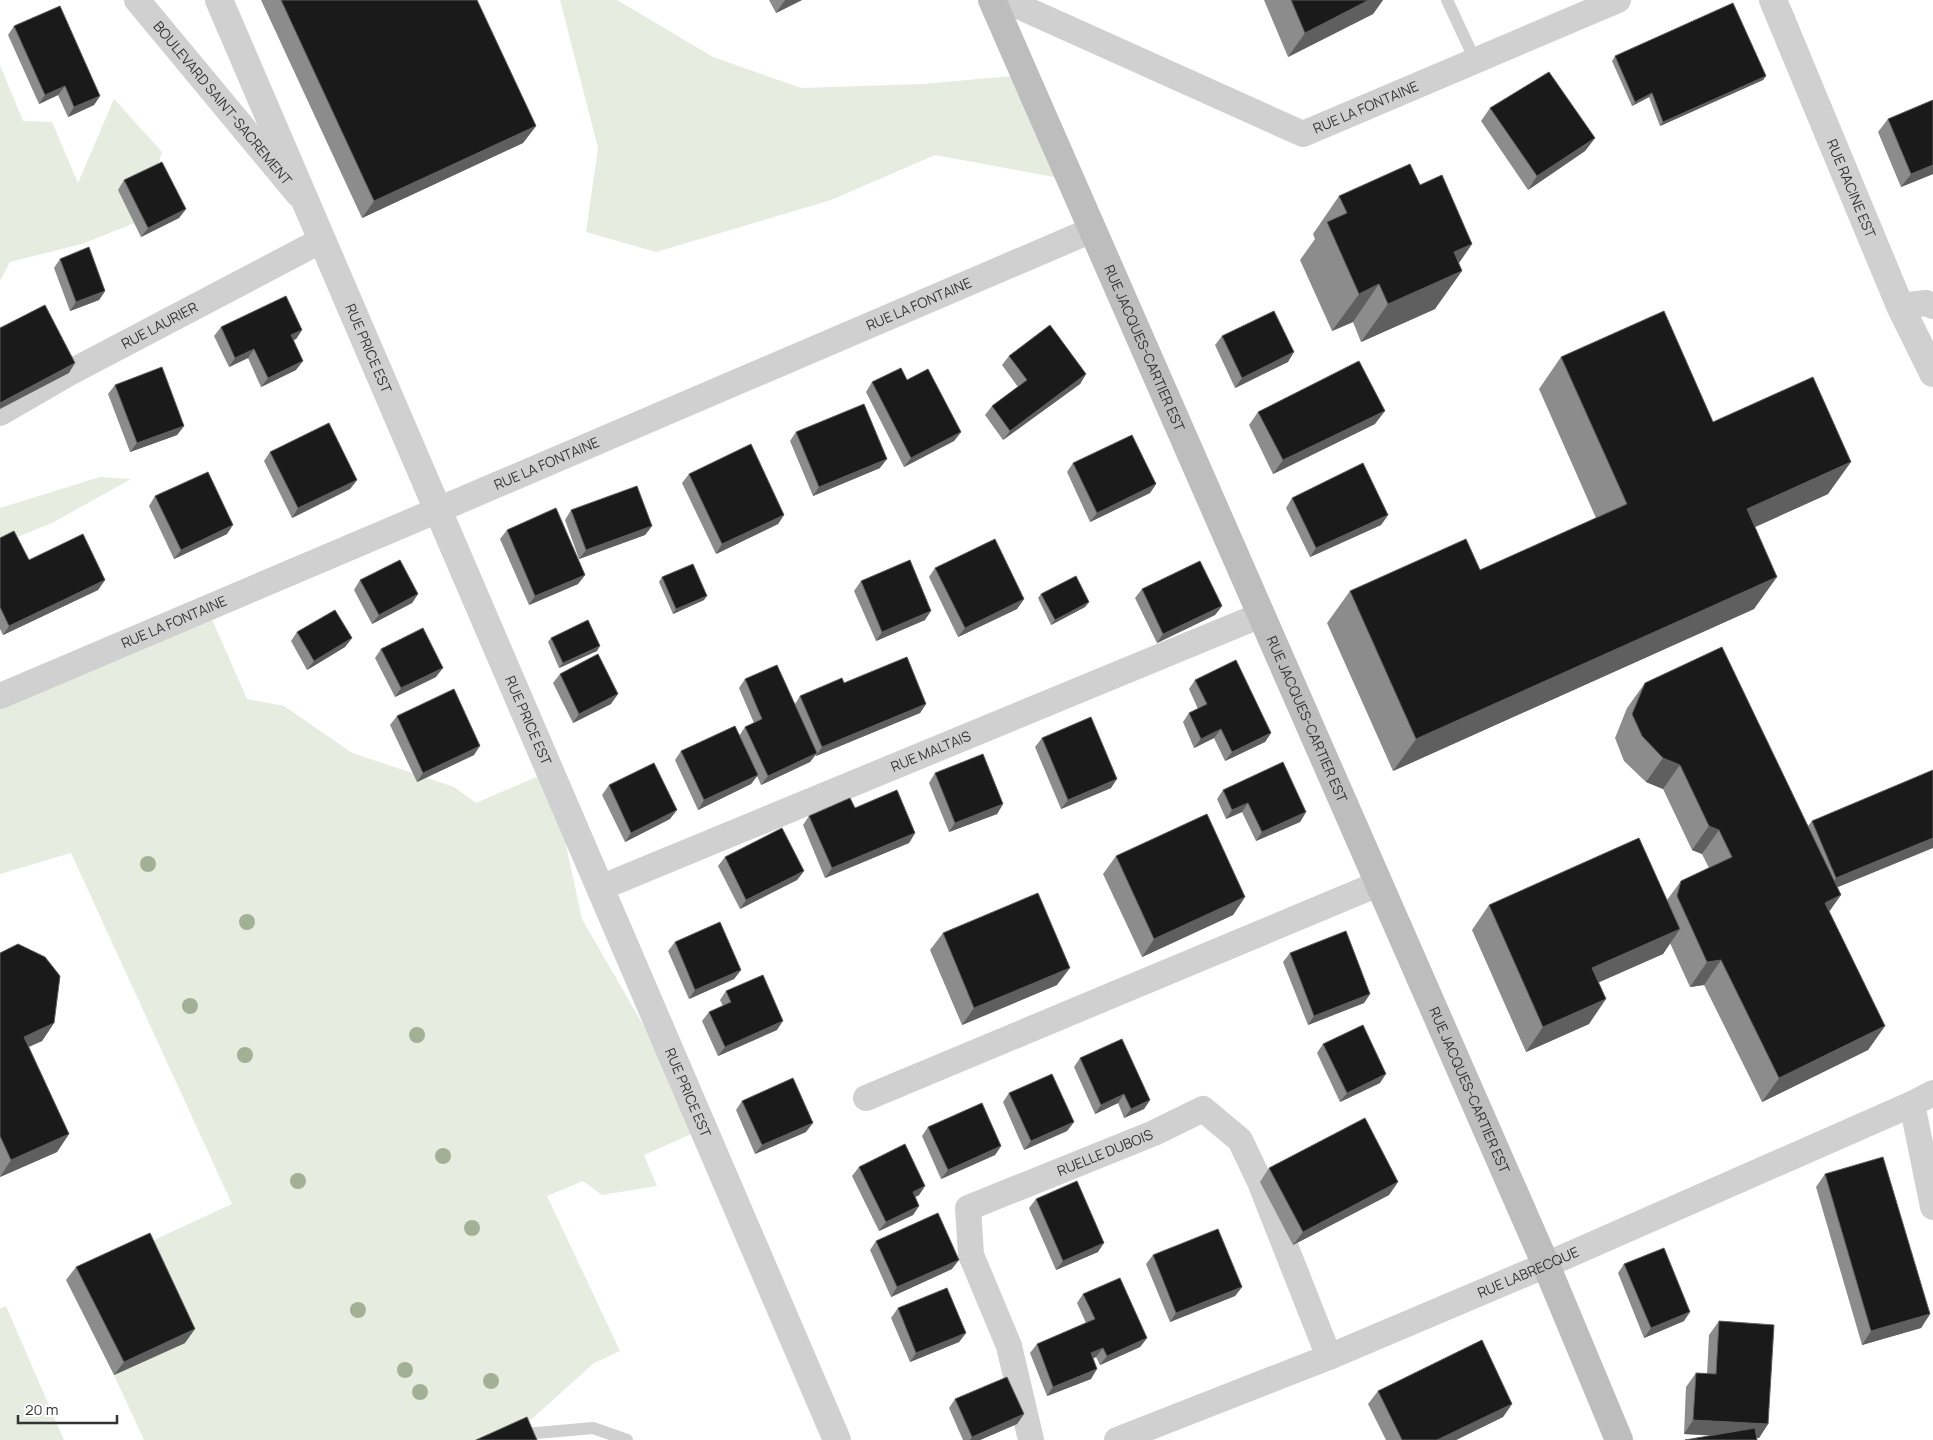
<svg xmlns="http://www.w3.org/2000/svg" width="1933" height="1440" font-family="Manrope,sans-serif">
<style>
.green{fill:#e6ecdf}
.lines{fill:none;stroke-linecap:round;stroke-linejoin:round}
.service{stroke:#d0d0d0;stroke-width:12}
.minor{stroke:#d0d0d0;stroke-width:26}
.tertiary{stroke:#d0d0d0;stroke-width:28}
.secondary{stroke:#bdbdbd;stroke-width:28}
.tree{fill:#a2b095}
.wall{fill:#8c8c8c}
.shaded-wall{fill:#5f5f5f}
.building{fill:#1a1a1a;stroke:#5f5f5f}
.labels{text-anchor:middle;stroke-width:5;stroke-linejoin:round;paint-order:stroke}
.street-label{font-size:14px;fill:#333;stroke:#fff}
</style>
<rect width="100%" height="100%" fill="#fff"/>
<g class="green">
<polygon points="560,0 617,0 713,57 801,88 922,84 1024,75 1070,180 935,155 831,200 656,252 586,232 598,148"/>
<polygon points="0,65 23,121 52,122 78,183 114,99 162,152 142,220 82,244 10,262 0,281"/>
<polygon points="100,477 131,479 52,523 0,544 0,508"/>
<polygon points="207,608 247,699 284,706 352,753 454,787 476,803 550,771 582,919 703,1129 644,1155 657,1186 602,1195 583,1181 547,1196 620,1351 594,1363 514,1435 503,1440 144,1440 114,1375 141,1246 232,1204 71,853 0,874 0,696"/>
<polygon points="6,1306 64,1440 0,1440 0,1309"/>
</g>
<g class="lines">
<g class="service">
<polyline points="1447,0 1475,60"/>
<polyline points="503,1440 514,1435 593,1428 627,1440"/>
</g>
<g class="minor">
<path id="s1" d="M 137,0 L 298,194"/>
<path id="s2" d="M 1005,0 L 1303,134 L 1618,0"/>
<polyline points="1900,306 1926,303 1933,306"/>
<path id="s3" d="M 0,413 L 69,373 L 322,240"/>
<path id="s4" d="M 0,696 L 438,510 L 1092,230"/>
<path id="s5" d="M 600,888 L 1261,615"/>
<polyline points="866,1098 1378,884"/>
<polyline points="1912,1104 1933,1207"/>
<path id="s6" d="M 1031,1440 L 1009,1346 L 971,1255 L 968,1208 L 1154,1133 L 1203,1109 L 1240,1140 L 1260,1182 L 1329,1357"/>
<path id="s7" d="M 1117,1440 L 1329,1357 L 1546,1265 L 1912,1104 L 1933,1093"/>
</g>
<g class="tertiary">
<path id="s8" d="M 219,0 L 837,1440"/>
<path id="s9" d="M 1773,0 L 1900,306 L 1933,373"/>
</g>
<path class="secondary" id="s10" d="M 992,0 L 1546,1265 L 1619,1440"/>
</g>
<g class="tree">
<circle cx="148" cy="864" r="8"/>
<circle cx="247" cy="922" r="8"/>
<circle cx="190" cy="1006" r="8"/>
<circle cx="417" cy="1035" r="8"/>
<circle cx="245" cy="1055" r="8"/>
<circle cx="443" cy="1156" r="8"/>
<circle cx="298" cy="1181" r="8"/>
<circle cx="472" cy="1228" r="8"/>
<circle cx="358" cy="1310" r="8"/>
<circle cx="405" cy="1370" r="8"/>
<circle cx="491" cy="1381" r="8"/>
<circle cx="420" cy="1392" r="8"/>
</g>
<g class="wall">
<polygon points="261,0 477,0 536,126 523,143 362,218"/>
<polygon points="769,0 802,0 776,13"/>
<polygon points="1264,0 1383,0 1373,14 1288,57"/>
<polygon points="14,26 100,96 94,105 68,117 58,95 39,104 8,35"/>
<polygon points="1615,56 1766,76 1763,80 1660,126 1649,97 1632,106 1612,61"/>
<polygon points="1933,100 1933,174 1901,187 1878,132 1888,119"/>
<polygon points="1490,108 1595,138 1585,151 1528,190 1481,121"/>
<polygon points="124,180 186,209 179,218 141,237 118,190"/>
<polygon points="1420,185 1472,244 1459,263 1435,309 1361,342 1353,322 1332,331 1300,260 1315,239 1313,234 1339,196"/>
<polygon points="60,259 105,291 99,300 70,311 54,268"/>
<polygon points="221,327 302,330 296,339 293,340 296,370 261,387 248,358 229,367 214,336"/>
<polygon points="1222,336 1288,362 1235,388 1215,345"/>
<polygon points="1009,356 1086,374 1080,384 1003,440 985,415 992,406 1018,387 1002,365"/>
<polygon points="1561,357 1713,422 1828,494 1755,527 1754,609 1393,771 1327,623 1350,591 1480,570 1596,518 1539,389"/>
<polygon points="872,382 961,432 954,441 904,467 866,392"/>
<polygon points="115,385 184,426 177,435 130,452 108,394"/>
<polygon points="1258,412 1375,424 1273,474 1249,425"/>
<polygon points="796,432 880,468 813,496 790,441"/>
<polygon points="270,452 357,480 350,489 292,518 264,461"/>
<polygon points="1073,463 1156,484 1150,493 1090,522 1067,472"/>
<polygon points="689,474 784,515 778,524 716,554 682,483"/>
<polygon points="155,496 227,534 174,559 149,506"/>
<polygon points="1292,498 1388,515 1381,525 1310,557 1286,508"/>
<polygon points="571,510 652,526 645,535 579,559 565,520"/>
<polygon points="507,530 585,575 578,584 529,605 500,539"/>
<polygon points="0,538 29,560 105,580 98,590 3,635 0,629"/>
<polygon points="935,568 1024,599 1017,609 958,637 929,577"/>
<polygon points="662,577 704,600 673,614 659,582"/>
<polygon points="360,580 418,594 412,603 372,624 354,590"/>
<polygon points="861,581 925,620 876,641 854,591"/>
<polygon points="1142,589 1222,606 1215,615 1157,643 1135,598"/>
<polygon points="1041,594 1089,602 1085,607 1051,625 1038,598"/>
<polygon points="297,632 352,638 345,647 307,670 291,641"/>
<polygon points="551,638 597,651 559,668 548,642"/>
<polygon points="381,649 436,677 395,697 375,658"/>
<polygon points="560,674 611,704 573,723 553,683"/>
<polygon points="745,679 795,704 800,696 844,683 926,704 920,713 816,756 815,755 810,762 761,785 757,776 751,784 698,810 675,760 681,751 739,736 745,727 754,723 739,688"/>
<polygon points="1195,680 1271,733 1265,742 1225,761 1214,738 1194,748 1183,722 1189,713 1198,709 1189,689"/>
<polygon points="1645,683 1808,826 1812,821 1933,770 1837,887 1829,911 1885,1026 1868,1050 1762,1102 1704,985 1690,987 1670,943 1663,954 1598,982 1589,1024 1526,1052 1472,930 1489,905 1667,900 1681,881 1709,868 1702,854 1692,850 1663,789 1646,782 1624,761 1615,738 1627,708"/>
<polygon points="397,716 474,755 417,782 390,725"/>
<polygon points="1042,738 1111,788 1061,809 1035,747"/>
<polygon points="935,773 1003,804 997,814 949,832 929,783"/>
<polygon points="609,785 670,819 625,842 602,795"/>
<polygon points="1223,790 1306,812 1300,822 1256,841 1242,812 1226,819 1217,799"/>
<polygon points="855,808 915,833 909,843 825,878 803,825 809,816"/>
<polygon points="1116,856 1245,897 1233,915 1142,957 1103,874"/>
<polygon points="725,857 804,871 797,880 740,909 718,866"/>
<polygon points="943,933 1057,985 962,1025 930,950"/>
<polygon points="675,942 741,970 734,979 689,999 668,951"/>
<polygon points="0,953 54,1023 42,1041 29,1047 69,1134 57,1152 0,1177"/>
<polygon points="1290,953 1370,994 1364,1003 1308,1025 1283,962"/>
<polygon points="726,991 777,1030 718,1056 702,1021 709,1012 723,1006 720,1000"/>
<polygon points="1323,1044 1380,1083 1340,1102 1317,1053"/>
<polygon points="1080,1058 1150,1100 1144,1109 1124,1118 1118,1103 1095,1114 1074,1067"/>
<polygon points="1009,1093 1074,1122 1067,1131 1024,1150 1003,1102"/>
<polygon points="742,1101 806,1132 755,1154 736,1110"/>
<polygon points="928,1127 1001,1146 995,1155 941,1179 922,1136"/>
<polygon points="859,1167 925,1186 919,1195 915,1197 919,1206 913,1215 879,1231 852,1176"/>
<polygon points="1269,1168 1398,1182 1389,1195 1293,1245 1260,1182"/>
<polygon points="1825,1174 1930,1314 1921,1328 1862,1345 1816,1187"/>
<polygon points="1036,1199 1098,1252 1056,1270 1029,1208"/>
<polygon points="876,1241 952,1269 891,1297 870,1250"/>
<polygon points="1153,1255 1242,1287 1235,1296 1170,1322 1146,1264"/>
<polygon points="1624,1264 1684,1321 1644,1338 1618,1273"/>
<polygon points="76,1267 185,1343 114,1375 66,1280"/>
<polygon points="1083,1294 1147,1338 1140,1347 1100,1365 1096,1357 1093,1358 1091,1379 1047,1396 1030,1353 1037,1344 1086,1323 1077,1303"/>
<polygon points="898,1308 966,1333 959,1342 910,1362 891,1318"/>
<polygon points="1719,1321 1768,1424 1759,1438 1684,1434 1686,1387 1696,1373 1707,1374 1709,1335"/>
<polygon points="1378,1391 1512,1404 1503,1417 1456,1440 1386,1440 1368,1404"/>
<polygon points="955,1399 1024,1414 1017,1424 980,1440 963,1440 949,1408"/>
</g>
<g class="shaded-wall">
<polygon points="785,0 802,0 776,13"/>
<polygon points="1369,0 1383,0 1373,14 1288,57 1305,33"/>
<polygon points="1766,76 1763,80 1660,126 1663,122"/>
<polygon points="65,86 58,95 39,104 45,95"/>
<polygon points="1652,93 1649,97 1632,106 1635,102"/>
<polygon points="100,96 94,105 68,117 74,107"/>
<polygon points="536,126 523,143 362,218 374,201"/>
<polygon points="1595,138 1585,151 1528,190 1537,176"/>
<polygon points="1933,165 1933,174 1901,187 1911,174"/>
<polygon points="186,209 179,218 141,237 148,228"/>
<polygon points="1472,244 1449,277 1462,271 1435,309 1361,342 1388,304 1454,252"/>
<polygon points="1379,284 1353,322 1332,331 1359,294"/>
<polygon points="105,291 99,300 70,311 76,302"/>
<polygon points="302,330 296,339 284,344 291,335"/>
<polygon points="254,349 248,358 229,367 235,358"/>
<polygon points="1294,352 1288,362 1235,388 1242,378"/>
<polygon points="303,361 296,370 261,387 268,378"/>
<polygon points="75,363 69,373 0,409 0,403"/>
<polygon points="1086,374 1080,384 1003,440 1010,431"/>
<polygon points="1385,411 1375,424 1273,474 1283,460"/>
<polygon points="184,426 177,435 130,452 137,443"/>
<polygon points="961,432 954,441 904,467 911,458"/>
<polygon points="887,459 880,468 813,496 819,487"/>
<polygon points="1851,462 1828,494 1724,541 1747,509"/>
<polygon points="357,480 350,489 292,518 298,508"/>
<polygon points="1156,484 1150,493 1090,522 1097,513"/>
<polygon points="784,515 778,524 716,554 722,544"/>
<polygon points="1388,515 1381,525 1310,557 1316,548"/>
<polygon points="233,525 227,534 174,559 181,550"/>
<polygon points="652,526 645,535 579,559 586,550"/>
<polygon points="585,575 578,584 529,605 535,596"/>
<polygon points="1777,577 1754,609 1393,771 1416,739"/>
<polygon points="105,580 98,590 3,635 9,626"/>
<polygon points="418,594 412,603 372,624 379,615"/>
<polygon points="707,596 704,600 673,614 676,609"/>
<polygon points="1024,599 1017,609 958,637 965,628"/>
<polygon points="1089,602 1085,607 1051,625 1055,620"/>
<polygon points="1222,606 1215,615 1157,643 1163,634"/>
<polygon points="931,611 925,620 876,641 882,632"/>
<polygon points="352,638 345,647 307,670 314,661"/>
<polygon points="600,646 597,651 559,668 563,663"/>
<polygon points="443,668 436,677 395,697 401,688"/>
<polygon points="618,694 611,704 573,723 579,714"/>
<polygon points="926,704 920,713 816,756 822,747"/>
<polygon points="1221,729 1214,738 1194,748 1201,739"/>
<polygon points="1271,733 1265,742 1225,761 1232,752"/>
<polygon points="480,746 474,755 417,782 423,773"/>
<polygon points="817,753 810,762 761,785 768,776"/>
<polygon points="1663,758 1680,765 1663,789 1646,782"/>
<polygon points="758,775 751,784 698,810 704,800"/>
<polygon points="1117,779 1111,788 1061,809 1068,800"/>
<polygon points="1248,803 1242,812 1226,819 1232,810"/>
<polygon points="1003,804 997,814 949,832 955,823"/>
<polygon points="677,810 670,819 625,842 631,833"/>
<polygon points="1306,812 1300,822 1256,841 1262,832"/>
<polygon points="1709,826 1719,830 1702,854 1692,850"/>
<polygon points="915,833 909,843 825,878 832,868"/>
<polygon points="1933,838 1933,848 1826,892 1836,878"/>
<polygon points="804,871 797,880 740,909 746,900"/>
<polygon points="1841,895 1824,919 1825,903"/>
<polygon points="1245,897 1233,915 1142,957 1154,939"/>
<polygon points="1680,929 1663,954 1575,993 1592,968"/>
<polygon points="1721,960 1704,985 1690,987 1707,962"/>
<polygon points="1070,968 1057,985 962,1025 974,1008"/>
<polygon points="741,970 734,979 689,999 695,990"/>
<polygon points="1370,994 1364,1003 1308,1025 1314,1016"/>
<polygon points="1606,999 1589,1024 1526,1052 1543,1027"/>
<polygon points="783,1021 777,1030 718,1056 725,1047"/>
<polygon points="54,1023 42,1041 12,1054 24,1037"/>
<polygon points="1885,1026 1868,1050 1762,1102 1779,1078"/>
<polygon points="1386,1074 1380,1083 1340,1102 1347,1093"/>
<polygon points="1124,1094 1118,1103 1095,1114 1101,1105"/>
<polygon points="1150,1100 1144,1109 1124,1118 1131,1109"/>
<polygon points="1074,1122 1067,1131 1024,1150 1031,1141"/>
<polygon points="813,1123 806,1132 755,1154 762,1145"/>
<polygon points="69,1134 57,1152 0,1177 11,1160"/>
<polygon points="1001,1146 995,1155 941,1179 948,1170"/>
<polygon points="1398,1182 1389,1195 1293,1245 1303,1232"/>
<polygon points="925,1186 919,1195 906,1202 913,1192"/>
<polygon points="919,1206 913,1215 879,1231 886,1222"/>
<polygon points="1104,1243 1098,1252 1056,1270 1063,1261"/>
<polygon points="959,1260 952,1269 891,1297 897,1287"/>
<polygon points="1242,1287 1235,1296 1170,1322 1176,1313"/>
<polygon points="1690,1312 1684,1321 1644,1338 1651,1328"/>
<polygon points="1930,1314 1921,1328 1862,1345 1871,1331"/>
<polygon points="195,1329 185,1343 114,1375 124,1362"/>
<polygon points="966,1333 959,1342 910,1362 916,1353"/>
<polygon points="1147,1338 1140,1347 1100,1365 1107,1356"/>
<polygon points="1103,1348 1096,1357 1085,1362 1091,1353"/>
<polygon points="1097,1369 1091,1379 1047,1396 1053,1387"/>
<polygon points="1512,1404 1503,1417 1456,1440 1437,1440"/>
<polygon points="1024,1414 1017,1424 980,1440 970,1440 972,1437"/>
<polygon points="1693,1420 1768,1424 1759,1438 1684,1434"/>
</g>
<g class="building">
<polygon points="281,0 477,0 536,126 374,201"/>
<polygon points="1291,0 1369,0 1305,33"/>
<polygon points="1733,3 1766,76 1663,122 1652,93 1635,102 1615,56"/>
<polygon points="60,6 100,96 74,107 65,86 45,95 14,26"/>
<polygon points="1549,72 1595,138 1537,176 1490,108"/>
<polygon points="1933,100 1933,165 1911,174 1888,119"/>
<polygon points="162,162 186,209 148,228 124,180"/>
<polygon points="1410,164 1420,185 1442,175 1472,244 1454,252 1462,271 1388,304 1379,284 1359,294 1327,222 1347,213 1339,196"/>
<polygon points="89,247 105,291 76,302 60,259"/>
<polygon points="286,296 302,330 291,335 303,361 268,378 254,349 235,358 221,327"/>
<polygon points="45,305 75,363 0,403 0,328"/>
<polygon points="1274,311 1294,352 1242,378 1222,336"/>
<polygon points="1664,311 1713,422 1813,377 1851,462 1747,509 1777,577 1416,739 1350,591 1466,539 1480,570 1627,504 1561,357"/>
<polygon points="1050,325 1086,374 1010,431 992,406 1027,380 1009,356"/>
<polygon points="1359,361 1385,411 1283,460 1258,412"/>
<polygon points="162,367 184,426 137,443 115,385"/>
<polygon points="901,368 907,380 928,369 961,432 911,458 872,382"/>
<polygon points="864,404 887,459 819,487 796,432"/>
<polygon points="329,423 357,480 298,508 270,452"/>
<polygon points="1132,435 1156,484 1097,513 1073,463"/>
<polygon points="751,444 784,515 722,544 689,474"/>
<polygon points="1363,463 1388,515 1316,548 1292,498"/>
<polygon points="208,472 233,525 181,550 155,496"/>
<polygon points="637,486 652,526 586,550 571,510"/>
<polygon points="556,508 585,575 535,596 507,530"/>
<polygon points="14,531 29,560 83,534 105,580 9,626 0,607 0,538"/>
<polygon points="995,539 1024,599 965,628 935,568"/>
<polygon points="400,560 418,594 379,615 360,580"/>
<polygon points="910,560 931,611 882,632 861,581"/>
<polygon points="1200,561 1222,606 1163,634 1142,589"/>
<polygon points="693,564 707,596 676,609 662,577"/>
<polygon points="1076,576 1089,602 1055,620 1041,594"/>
<polygon points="335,610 352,638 314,661 297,632"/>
<polygon points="588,620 600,646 563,663 551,638"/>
<polygon points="423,628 443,668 401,688 381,649"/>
<polygon points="1722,647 1841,895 1825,903 1885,1026 1779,1078 1721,960 1707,962 1677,896 1681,881 1732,857 1719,830 1709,826 1680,765 1663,758 1642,736 1632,714 1645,683"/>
<polygon points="598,654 618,694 579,714 560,674"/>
<polygon points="907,657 926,704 822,747 800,696 842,678 844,683"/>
<polygon points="1236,660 1271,733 1232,752 1221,729 1201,739 1189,713 1207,704 1195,680"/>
<polygon points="777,665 817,753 768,776 745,727 762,719 745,679"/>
<polygon points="454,689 480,746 423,773 397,716"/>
<polygon points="1091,717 1117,779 1068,800 1042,738"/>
<polygon points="735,726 758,775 704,800 681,751"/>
<polygon points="983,754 1003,804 955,823 935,773"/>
<polygon points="1283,762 1306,812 1262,832 1248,803 1232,810 1223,790"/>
<polygon points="654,763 677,810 631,833 609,785"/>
<polygon points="1933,770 1933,838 1836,878 1812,821"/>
<polygon points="897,790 915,833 832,868 809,816 850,798 855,808"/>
<polygon points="1207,814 1245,897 1154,939 1116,856"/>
<polygon points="782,828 804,871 746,900 725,857"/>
<polygon points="1639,838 1680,929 1592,968 1606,999 1543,1027 1489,905"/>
<polygon points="1038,893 1070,968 974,1008 943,933"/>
<polygon points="720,922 741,970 695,990 675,942"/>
<polygon points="1346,931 1370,994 1314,1016 1290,953"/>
<polygon points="18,944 45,957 60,976 54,1023 24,1037 69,1134 11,1160 0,1136 0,953"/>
<polygon points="763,975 783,1021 725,1047 709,1012 731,1002 726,991"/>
<polygon points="1363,1025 1386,1074 1347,1093 1323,1044"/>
<polygon points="1122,1039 1150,1100 1131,1109 1124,1094 1101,1105 1080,1058"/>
<polygon points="1052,1074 1074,1122 1031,1141 1009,1093"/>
<polygon points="793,1078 813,1123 762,1145 742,1101"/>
<polygon points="982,1103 1001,1146 948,1170 928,1127"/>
<polygon points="1365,1118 1398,1182 1303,1232 1269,1168"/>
<polygon points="905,1144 925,1186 913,1192 919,1206 886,1222 859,1167"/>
<polygon points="1883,1157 1930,1314 1871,1331 1825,1174"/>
<polygon points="1077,1181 1104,1243 1063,1261 1036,1199"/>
<polygon points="938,1213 959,1260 897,1287 876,1241"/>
<polygon points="1218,1229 1242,1287 1176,1313 1153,1255"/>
<polygon points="150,1233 195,1329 124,1362 76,1267"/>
<polygon points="1664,1248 1690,1312 1651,1328 1624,1264"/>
<polygon points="1120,1278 1147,1338 1107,1356 1103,1348 1091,1353 1097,1369 1053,1387 1037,1344 1095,1319 1083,1294"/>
<polygon points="947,1288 966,1333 916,1353 898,1308"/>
<polygon points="1719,1321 1774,1325 1768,1424 1693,1420 1696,1373 1716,1374"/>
<polygon points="1482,1340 1512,1404 1437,1440 1402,1440 1378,1391"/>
<polygon points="1007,1377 1024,1414 972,1437 955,1399"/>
<polygon points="527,1417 537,1440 476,1440"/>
<polygon points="1755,1428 1757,1440 1685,1440"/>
</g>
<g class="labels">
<g class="street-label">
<text dy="5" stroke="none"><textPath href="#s1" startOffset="134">BOULEVARD SAINT-SACREMENT</textPath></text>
<text dy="5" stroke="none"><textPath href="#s2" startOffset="395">RUE LA FONTAINE</textPath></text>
<text dy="5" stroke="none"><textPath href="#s9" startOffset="204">RUE RACINE EST</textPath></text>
<text dy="5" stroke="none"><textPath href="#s4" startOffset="999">RUE LA FONTAINE</textPath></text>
<text dy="5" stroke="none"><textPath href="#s3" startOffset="182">RUE LAURIER</textPath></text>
<text dy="5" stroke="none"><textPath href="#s8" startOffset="379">RUE PRICE EST</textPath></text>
<text dy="5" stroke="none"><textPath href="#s10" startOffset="380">RUE JACQUES-CARTIER EST</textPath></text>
<text dy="5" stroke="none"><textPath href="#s4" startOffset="594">RUE LA FONTAINE</textPath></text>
<text dy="5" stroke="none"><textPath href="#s4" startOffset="189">RUE LA FONTAINE</textPath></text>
<text dy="5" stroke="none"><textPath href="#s10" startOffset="785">RUE JACQUES-CARTIER EST</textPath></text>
<text dy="5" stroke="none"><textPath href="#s8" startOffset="784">RUE PRICE EST</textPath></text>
<text dy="5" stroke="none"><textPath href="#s5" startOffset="358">RUE MALTAIS</textPath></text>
<text dy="5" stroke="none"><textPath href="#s10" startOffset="1190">RUE JACQUES-CARTIER EST</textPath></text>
<text dy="5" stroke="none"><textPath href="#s8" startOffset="1189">RUE PRICE EST</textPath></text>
<text dy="5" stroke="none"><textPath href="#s6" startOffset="390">RUELLE DUBOIS</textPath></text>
<text dy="5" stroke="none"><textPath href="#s7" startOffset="444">RUE LABRECQUE</textPath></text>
</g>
</g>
<path d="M18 1415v8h99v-8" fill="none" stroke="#333333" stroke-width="2.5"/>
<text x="25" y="1415" font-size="15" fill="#333333" stroke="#ffffff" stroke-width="4" paint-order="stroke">20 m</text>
</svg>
